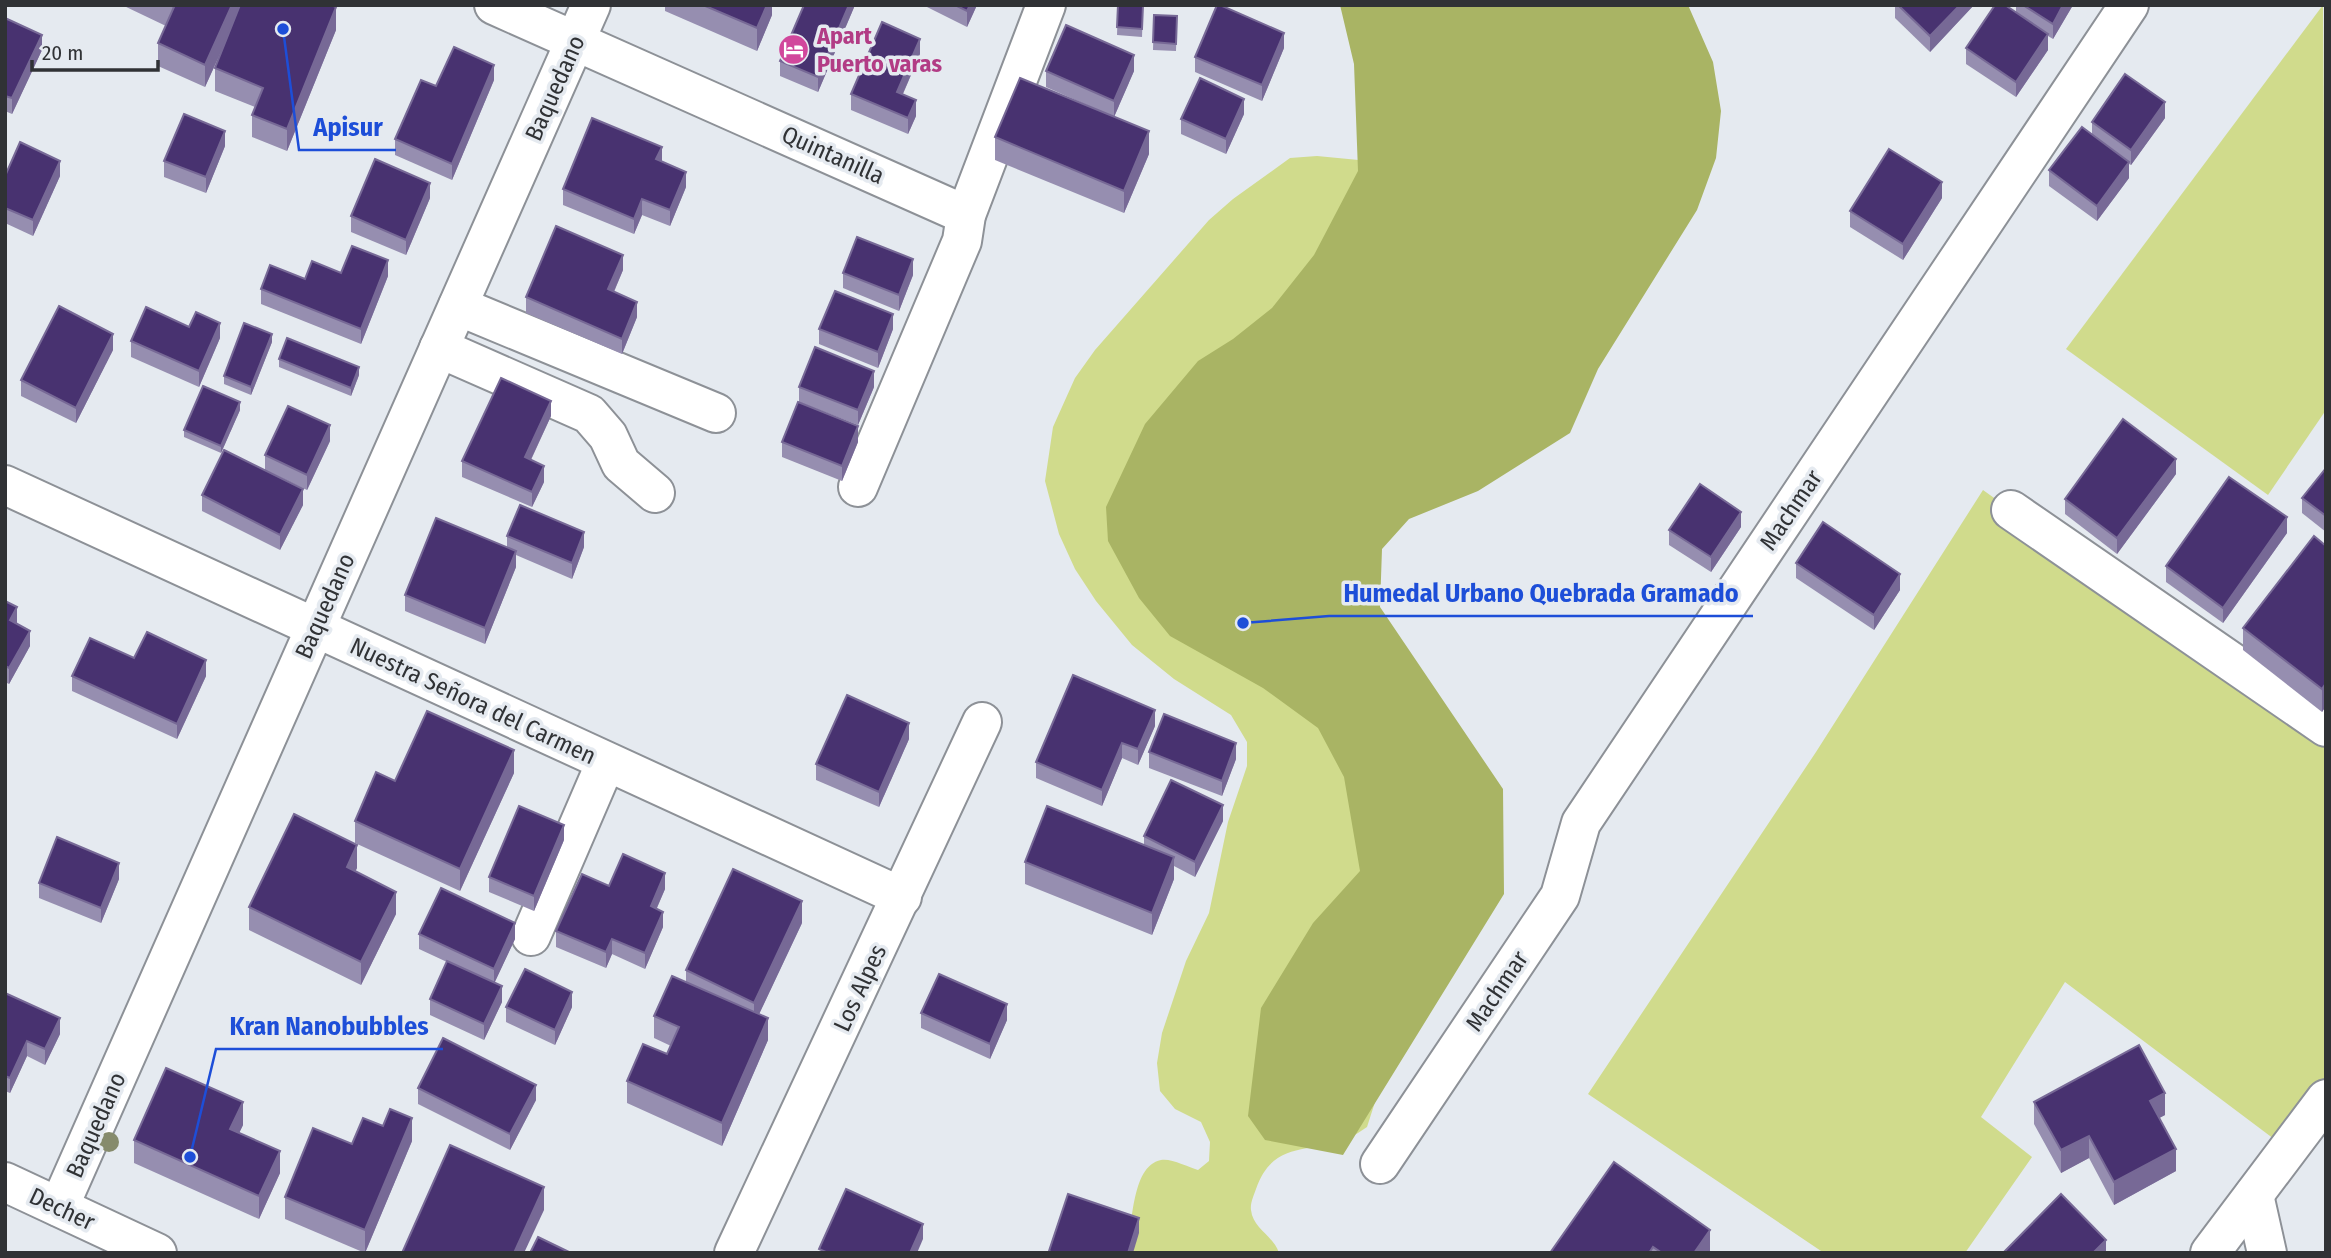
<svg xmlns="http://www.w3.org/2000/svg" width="2331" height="1258" font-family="'Fira Sans Condensed',sans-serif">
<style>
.green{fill:#d0db8c}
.forest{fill:#a9b464}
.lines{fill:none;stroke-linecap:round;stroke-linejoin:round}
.minor-casing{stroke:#8d9197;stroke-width:42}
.minor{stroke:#fff;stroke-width:38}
.tree{fill:#868b6c}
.wall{fill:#968eb0}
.shaded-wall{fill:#776996}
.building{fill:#483270;stroke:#776996;stroke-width:2}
.labels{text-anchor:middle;stroke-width:7;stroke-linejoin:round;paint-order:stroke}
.hotel-label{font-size:24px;font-weight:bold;fill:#b23c85;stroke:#e5eaf0;text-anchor:start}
.street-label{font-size:24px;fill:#303235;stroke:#e5eaf0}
.leader{fill:none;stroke:#1d4ed8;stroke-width:2.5}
.callout-dot{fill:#1d4ed8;stroke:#e5eaf0;stroke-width:2.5}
.callout-label{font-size:26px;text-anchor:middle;font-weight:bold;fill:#1d4ed8;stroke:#e5eaf0;stroke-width:7;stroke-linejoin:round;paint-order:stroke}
</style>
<rect width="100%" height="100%" fill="#e5eaf0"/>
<g class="green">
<path d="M 1506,5 L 1313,405 L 1386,647 L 1376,1099 L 1367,1127 C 1361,1131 1355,1135 1349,1138 C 1312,1154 1273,1139 1256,1189 C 1254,1195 1250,1203 1251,1210 C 1253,1229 1273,1235 1279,1253 L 1126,1253 C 1133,1230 1130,1166 1161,1160 C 1171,1158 1188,1167 1198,1170 L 1209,1161 L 1210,1142 L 1201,1122 L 1175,1109 L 1160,1091 L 1157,1063 L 1162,1033 L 1186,961 L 1209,913 L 1228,822 L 1247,766 L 1247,742 L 1231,715 L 1174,679 L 1132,645 L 1096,601 L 1075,569 L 1059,534 L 1045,481 L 1053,427 L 1075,378 L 1095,350 L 1209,220 L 1233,199 L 1290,158 L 1317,156 L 1369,161 Z"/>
<polygon points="2323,5 2326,410 2268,495 2066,349"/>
<polygon points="1983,490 2326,736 2326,1088 2282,1145 2065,982 1981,1117 2032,1157 1965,1253 1824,1253 1588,1094 1816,752"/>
</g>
<polygon class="forest" points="1340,5 1688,5 1713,62 1721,111 1716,158 1697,210 1598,369 1570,433 1478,491 1409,519 1382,549 1380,607 1503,789 1504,894 1343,1155 1265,1140 1248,1116 1261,1008 1313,923 1360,871 1344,777 1318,728 1263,688 1170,636 1139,598 1108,541 1106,507 1145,424 1198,361 1233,339 1272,308 1314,255 1358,171 1354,64"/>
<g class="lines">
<defs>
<g id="minor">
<polyline points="494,5 966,215"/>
<polyline points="458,306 716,413"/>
<polyline points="439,348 589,414 608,436 621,464 655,493"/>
<polyline points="5,485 902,897"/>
<polyline points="858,487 962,241 966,215 1046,5"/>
<polyline points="2011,510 2326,727"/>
<polyline points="531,936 606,762"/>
<polyline points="1380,1164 1560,896 1581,823 2129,5"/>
<polyline points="5,1182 157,1253"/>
<polyline points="2254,1195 2267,1253"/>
<polyline points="59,1207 591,5"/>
<polyline points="734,1253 982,722"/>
<polyline points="2210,1253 2326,1099"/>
</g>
</defs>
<use href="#minor" class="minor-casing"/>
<use href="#minor" class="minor"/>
</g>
<circle class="tree" cx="109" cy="1142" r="10"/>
<g class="wall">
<polygon points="122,5 331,5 336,30 287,151 252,137 252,115 255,107 215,91 215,68 224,45 205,87 158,66 158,43 166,26"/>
<polygon points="665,5 772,5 772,15 757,51 665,11"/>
<polygon points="855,5 818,92 780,76 780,61"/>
<polygon points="923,5 977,5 967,27"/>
<polygon points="1118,5 1143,5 1142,37 1117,35"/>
<polygon points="1895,5 1974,5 1930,52 1895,18"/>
<polygon points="2016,5 2073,5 2053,39 2048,36 2048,50 2016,97 1966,64 1966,48 2016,13"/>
<polygon points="1154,15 1177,16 1176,51 1153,50"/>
<polygon points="5,18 42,50 12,114 5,111"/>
<polygon points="1284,48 1262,101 1195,72 1195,57"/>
<polygon points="920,54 903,94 916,116 908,134 851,110 851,94"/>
<polygon points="1046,71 1134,71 1114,117 1046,87"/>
<polygon points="494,80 452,180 395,155 395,139 436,86"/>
<polygon points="1244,114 1226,154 1181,134 1181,119"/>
<polygon points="2165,118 2131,165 2129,164 2129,178 2097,221 2049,186 2049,170 2092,135 2092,122"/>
<polygon points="995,137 1149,154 1124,213 995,160"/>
<polygon points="225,146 206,193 164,177 164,161"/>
<polygon points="662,162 686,187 670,226 642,215 634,234 563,205 563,189"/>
<polygon points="5,176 60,176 33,236 5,223"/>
<polygon points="430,198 406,255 351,232 351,216"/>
<polygon points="1942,198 1903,260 1850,227 1850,211"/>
<polygon points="623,270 614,292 637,317 622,354 526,313 526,297"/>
<polygon points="341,273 388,276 361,344 261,304 261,289"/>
<polygon points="843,273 913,275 899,311 843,288"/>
<polygon points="189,327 220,338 199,387 131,357 131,341"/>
<polygon points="819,329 893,329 878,368 819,344"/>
<polygon points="272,342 251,395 224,384 224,376"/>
<polygon points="113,350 76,423 21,396 21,380"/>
<polygon points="279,359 359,375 351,396 279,367"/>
<polygon points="799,387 874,387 858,425 799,402"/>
<polygon points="240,410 221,453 184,437 184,430"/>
<polygon points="551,416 531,460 544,482 532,507 462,477 462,461"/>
<polygon points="330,441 307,490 265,470 265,455"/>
<polygon points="782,442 858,442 842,481 782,457"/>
<polygon points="2326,468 2326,532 2302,513 2302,498"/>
<polygon points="2176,474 2117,554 2065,514 2065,499"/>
<polygon points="202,495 303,505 280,550 202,511"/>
<polygon points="1741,527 1711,572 1669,545 1669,530"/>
<polygon points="2287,533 2223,623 2166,582 2166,566"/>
<polygon points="507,536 584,547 572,579 516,555 516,567 485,644 405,611 405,595 507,547"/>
<polygon points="2326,546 2326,706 2322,712 2243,650 2243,628"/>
<polygon points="1796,563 1900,590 1874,630 1796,578"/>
<polygon points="5,601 30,646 9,684 5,682"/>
<polygon points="72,676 206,676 177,739 72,691"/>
<polygon points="1155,726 1138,765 1122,758 1102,806 1036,778 1036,762"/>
<polygon points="909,739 879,807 816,780 816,764"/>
<polygon points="1149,752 1236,759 1222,796 1149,768"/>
<polygon points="514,773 460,891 355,843 355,821 395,781"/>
<polygon points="1223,821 1195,877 1174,866 1174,879 1152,935 1025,884 1025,862 1144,845 1144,836"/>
<polygon points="564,840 534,911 489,892 489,877"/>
<polygon points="357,868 355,871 396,914 361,985 249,930 249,907"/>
<polygon points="119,879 101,923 39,898 39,883"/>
<polygon points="609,886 665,889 657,908 663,927 645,969 612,954 606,968 556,947 556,931"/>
<polygon points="802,923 759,1014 768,1040 722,1146 627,1103 627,1081 667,1054 671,1046 654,1038 654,1016 686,982 686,970"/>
<polygon points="419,934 515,939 494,983 502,1002 484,1040 430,1015 430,999 447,962 419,949"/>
<polygon points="5,993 60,1034 45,1065 27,1056 10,1093 5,1091"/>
<polygon points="506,1007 572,1007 555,1045 506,1022"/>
<polygon points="921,1013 1007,1020 990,1059 921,1028"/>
<polygon points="418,1088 536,1100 510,1150 418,1104"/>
<polygon points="2034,1102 2165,1115 2159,1118 2176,1171 2114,1205 2089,1158 2061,1173 2034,1124"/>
<polygon points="243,1125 239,1133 280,1173 259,1219 134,1163 134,1140"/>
<polygon points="412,1141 365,1253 285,1219 285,1197 352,1144"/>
<polygon points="1614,1162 1710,1253 1550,1253"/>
</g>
<g class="shaded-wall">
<polygon points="232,5 242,5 205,87 205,65"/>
<polygon points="767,5 772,5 772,15 757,51 757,28"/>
<polygon points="849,5 855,5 818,92 818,77"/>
<polygon points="970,5 977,5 967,27 967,11"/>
<polygon points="1960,5 1974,5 1930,52 1930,36"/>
<polygon points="2063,5 2073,5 2053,39 2053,24"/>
<polygon points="336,7 336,30 287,151 287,129"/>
<polygon points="1284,33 1284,48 1262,101 1262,85"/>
<polygon points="2048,34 2048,50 2016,97 2016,82"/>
<polygon points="42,35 42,50 12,114 12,98"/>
<polygon points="920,39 920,54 897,107 897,92"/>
<polygon points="1134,55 1134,71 1114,117 1114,101"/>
<polygon points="494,65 494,80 452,180 452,164"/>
<polygon points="1244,99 1244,114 1226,154 1226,139"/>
<polygon points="916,100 916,116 908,134 908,118"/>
<polygon points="2165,102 2165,118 2131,165 2131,150"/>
<polygon points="225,131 225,146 206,193 206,177"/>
<polygon points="1149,131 1149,154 1124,213 1124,191"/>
<polygon points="662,147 662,162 656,159"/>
<polygon points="60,161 60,176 33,236 33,220"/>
<polygon points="2129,162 2129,178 2097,221 2097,206"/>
<polygon points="686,172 686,187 670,226 670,210"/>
<polygon points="1942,182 1942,198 1903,260 1903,244"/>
<polygon points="430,183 430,198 406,255 406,240"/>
<polygon points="642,199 642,215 634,234 634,219"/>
<polygon points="623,255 623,270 608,305 608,289"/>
<polygon points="913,259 913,275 899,311 899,295"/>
<polygon points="388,260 388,276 361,344 361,329"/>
<polygon points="637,302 637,317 622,354 622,339"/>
<polygon points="893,314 893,329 878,368 878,352"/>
<polygon points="220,323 220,338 199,387 199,371"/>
<polygon points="113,334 113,350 76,423 76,408"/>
<polygon points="272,334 272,342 251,395 251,387"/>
<polygon points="359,367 359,375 351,396 351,388"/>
<polygon points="874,371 874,387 858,425 858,410"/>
<polygon points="551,401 551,416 525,472 525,457"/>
<polygon points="240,402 240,410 221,453 221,446"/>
<polygon points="330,425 330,441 307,490 307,475"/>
<polygon points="858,426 858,442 842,481 842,466"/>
<polygon points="2176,459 2176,474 2117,554 2117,538"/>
<polygon points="544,466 544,482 532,507 532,492"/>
<polygon points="303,489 303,505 280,550 280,535"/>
<polygon points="1741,512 1741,527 1711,572 1711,557"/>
<polygon points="2287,517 2287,533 2223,623 2223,608"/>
<polygon points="584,532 584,547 572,579 572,563"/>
<polygon points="516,551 516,567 485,644 485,628"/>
<polygon points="1900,574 1900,590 1874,630 1874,615"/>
<polygon points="17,607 17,623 10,635 10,620"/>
<polygon points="30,631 30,646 9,684 9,668"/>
<polygon points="206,660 206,676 177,739 177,724"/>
<polygon points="2326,683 2326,706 2322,712 2322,689"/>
<polygon points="1155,710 1155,726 1138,765 1138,749"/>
<polygon points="909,723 909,739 879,807 879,792"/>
<polygon points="1122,743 1122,758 1102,806 1102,790"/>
<polygon points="1236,743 1236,759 1222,796 1222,781"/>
<polygon points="514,750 514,773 460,891 460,869"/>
<polygon points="1223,805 1223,821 1195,877 1195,862"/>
<polygon points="564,825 564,840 534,911 534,896"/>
<polygon points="357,845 357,868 347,890 347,867"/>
<polygon points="1174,857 1174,879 1152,935 1152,913"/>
<polygon points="119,863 119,879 101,923 101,908"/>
<polygon points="665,873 665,889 651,921 651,906"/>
<polygon points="396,892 396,914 361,985 361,962"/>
<polygon points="802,901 802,923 754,1025 754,1003"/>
<polygon points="663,912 663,927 645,969 645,953"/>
<polygon points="515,923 515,939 494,984 494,969"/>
<polygon points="612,939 612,954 606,968 606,952"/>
<polygon points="502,986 502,1002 484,1040 484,1024"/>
<polygon points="572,992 572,1007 555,1045 555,1030"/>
<polygon points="1007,1004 1007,1020 990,1059 990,1044"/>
<polygon points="60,1018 60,1034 45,1065 45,1049"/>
<polygon points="768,1018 768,1040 722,1146 722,1123"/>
<polygon points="27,1041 27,1056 10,1093 10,1078"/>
<polygon points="536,1085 536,1100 510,1150 510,1134"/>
<polygon points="2165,1093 2165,1115 2150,1123 2150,1101"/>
<polygon points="243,1102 243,1125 230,1152 230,1129"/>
<polygon points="412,1118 412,1141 365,1253 365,1230"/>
<polygon points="2089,1136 2089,1158 2061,1173 2061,1150"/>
<polygon points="2176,1149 2176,1171 2114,1205 2114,1182"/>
<polygon points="280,1151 280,1173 259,1219 259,1196"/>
<polygon points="544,1187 544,1210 524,1253 514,1253"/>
<polygon points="1139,1218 1139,1233 1133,1253 1128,1253"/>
<polygon points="923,1224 923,1239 917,1253 910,1253"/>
<polygon points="1710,1230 1710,1253 1694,1253"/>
<polygon points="2106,1240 2106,1253 2093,1253"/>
</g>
<g class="building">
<polygon points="170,5 232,5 205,65 158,43 174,7"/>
<polygon points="240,5 331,5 336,7 287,129 252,115 263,88 215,68"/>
<polygon points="703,5 767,5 757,28"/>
<polygon points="804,5 849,5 818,77 780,61"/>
<polygon points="955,5 970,5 967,11"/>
<polygon points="1118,5 1143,5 1142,29 1117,27"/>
<polygon points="1217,5 1220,5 1284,33 1262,85 1195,57"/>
<polygon points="1898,5 1960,5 1930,36"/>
<polygon points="1995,5 2005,5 2048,34 2016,82 1966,48"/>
<polygon points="2023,5 2063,5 2053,24"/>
<polygon points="1154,15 1177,16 1176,44 1153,42"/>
<polygon points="5,18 42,35 12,98 5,96"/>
<polygon points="882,22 920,39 897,92 916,100 908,118 851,94"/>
<polygon points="1066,25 1134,55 1114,101 1046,71"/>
<polygon points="454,47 494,65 452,164 395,139 421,80 436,86"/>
<polygon points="2125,74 2165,102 2131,150 2092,122"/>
<polygon points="1020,78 1149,131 1124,191 995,137"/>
<polygon points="1200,78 1244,99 1226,139 1181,119"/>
<polygon points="184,114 225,131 206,177 164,161"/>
<polygon points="592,118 662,147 656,159 686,172 670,210 642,199 634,219 563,189"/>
<polygon points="2082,127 2129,162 2097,206 2049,170"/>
<polygon points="20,142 60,161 33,220 5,208 5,176"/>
<polygon points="1889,149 1942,182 1903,244 1850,211"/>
<polygon points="375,159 430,183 406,240 351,216"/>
<polygon points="556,226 623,255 608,289 637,302 622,339 526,297"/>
<polygon points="857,237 913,259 899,295 843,273"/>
<polygon points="352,246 388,260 361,329 261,289 270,265 305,279 312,261 341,273"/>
<polygon points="835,291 893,314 878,352 819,329"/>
<polygon points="59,306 113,334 76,408 21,380"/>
<polygon points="146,307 189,327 196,312 220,323 199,371 131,341"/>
<polygon points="244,323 272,334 251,387 224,376"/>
<polygon points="287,338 359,367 351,388 279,359"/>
<polygon points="815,347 874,371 858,410 799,387"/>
<polygon points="501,378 551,401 525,457 544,466 532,492 462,461"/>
<polygon points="203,386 240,402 221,446 184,430"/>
<polygon points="798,402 858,426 842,466 782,442"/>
<polygon points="288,406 330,425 307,475 265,455"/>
<polygon points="2123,419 2176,459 2117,538 2065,499"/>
<polygon points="224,450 303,489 280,535 202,495"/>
<polygon points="2326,468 2326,516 2302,498"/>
<polygon points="2229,477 2287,517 2223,608 2166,566"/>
<polygon points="1700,484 1741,512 1711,557 1669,530"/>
<polygon points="520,505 584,532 572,563 507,536"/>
<polygon points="436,518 516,551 485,628 405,595"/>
<polygon points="1823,522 1900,574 1874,615 1796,563"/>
<polygon points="2314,536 2326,546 2326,683 2322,689 2243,628"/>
<polygon points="5,601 17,607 10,620 30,631 9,668 5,666"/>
<polygon points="147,632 206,660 177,724 72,676 90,638 134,658"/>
<polygon points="1073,675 1155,710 1138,749 1122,743 1102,790 1036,762"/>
<polygon points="847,695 909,723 879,792 816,764"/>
<polygon points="427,711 514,750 460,869 355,821 376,772 395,781"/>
<polygon points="1164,714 1236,743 1222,781 1149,752"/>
<polygon points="1171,780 1223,805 1195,862 1144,836"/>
<polygon points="519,806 564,825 534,896 489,877"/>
<polygon points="1047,806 1174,857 1152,913 1025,862"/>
<polygon points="294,814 357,845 347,867 396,892 361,962 249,907"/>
<polygon points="57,837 119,863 101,908 39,883"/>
<polygon points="623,854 665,873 651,906 663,912 645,953 612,939 606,952 556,931 582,874 609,886"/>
<polygon points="733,869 802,901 754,1003 686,970"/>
<polygon points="441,888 515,923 494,969 419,934"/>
<polygon points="447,961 502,986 484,1024 430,999"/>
<polygon points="525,969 572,992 555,1030 506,1007"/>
<polygon points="939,974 1007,1004 990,1044 921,1013"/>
<polygon points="672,976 768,1018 722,1123 627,1081 643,1044 667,1054 679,1027 654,1016"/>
<polygon points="5,993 60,1018 45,1049 27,1041 10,1078 5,1076"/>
<polygon points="443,1038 536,1085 510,1134 418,1088"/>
<polygon points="2139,1045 2165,1093 2150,1101 2176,1149 2114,1182 2089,1136 2061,1150 2034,1102"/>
<polygon points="166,1068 243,1102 230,1129 280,1151 259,1196 134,1140"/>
<polygon points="390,1109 412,1118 365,1230 285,1197 313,1128 352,1144 363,1118 383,1126"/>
<polygon points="450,1145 544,1187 514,1253 402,1253"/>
<polygon points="1614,1162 1710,1230 1694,1253 1662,1253 1653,1247 1649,1253 1550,1253"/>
<polygon points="846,1189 923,1224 910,1253 828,1253 819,1249"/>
<polygon points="1068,1194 1139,1218 1128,1253 1053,1253 1049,1251"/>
<polygon points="2061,1194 2106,1240 2093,1253 2005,1253 2004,1252"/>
<polygon points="538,1237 571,1253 530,1253"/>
</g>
<defs>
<symbol id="hotel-disc" viewBox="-11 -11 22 22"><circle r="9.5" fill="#d1479c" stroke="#e5eaf0"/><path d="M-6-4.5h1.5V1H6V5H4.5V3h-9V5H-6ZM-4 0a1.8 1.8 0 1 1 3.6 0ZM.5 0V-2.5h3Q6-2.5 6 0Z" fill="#fff"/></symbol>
</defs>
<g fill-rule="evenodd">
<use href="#hotel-disc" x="776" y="32" width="35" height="35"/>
</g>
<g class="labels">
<g class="hotel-label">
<text x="817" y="44">Apart<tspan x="817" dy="28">Puerto varas</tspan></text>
</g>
<g class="street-label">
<text transform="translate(555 88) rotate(-66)" y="8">Baquedano</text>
<text transform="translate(833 155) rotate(24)" y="8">Quintanilla</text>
<text transform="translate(1791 510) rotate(-56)" y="8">Machmar</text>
<text transform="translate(325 606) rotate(-66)" y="8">Baquedano</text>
<text transform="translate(473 701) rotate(25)" y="8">Nuestra Señora del Carmen</text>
<text transform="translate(860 988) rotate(-65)" y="8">Los Alpes</text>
<text transform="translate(1497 991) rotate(-56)" y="8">Machmar</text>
<text transform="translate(96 1125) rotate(-66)" y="8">Baquedano</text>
<text transform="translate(62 1209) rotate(25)" y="8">Decher</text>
</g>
</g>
<path class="leader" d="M283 29L299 150H396M1243 623L1329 616H1753M190 1157L216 1049H443"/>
<g class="callout-dot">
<circle cx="283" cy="29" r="7"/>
<circle cx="1243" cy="623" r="7"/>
<circle cx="190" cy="1157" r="7"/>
</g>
<g class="callout-label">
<text x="348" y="136">Apisur</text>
<text x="1541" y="602">Humedal Urbano Quebrada Gramado</text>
<text x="329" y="1035">Kran Nanobubbles</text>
</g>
<rect width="2331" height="1258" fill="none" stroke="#303235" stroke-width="14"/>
<path d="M32 60v10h126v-10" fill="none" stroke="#303235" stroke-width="3.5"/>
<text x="42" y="60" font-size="21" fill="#303235" stroke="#e5eaf0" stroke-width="5" paint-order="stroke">20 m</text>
</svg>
